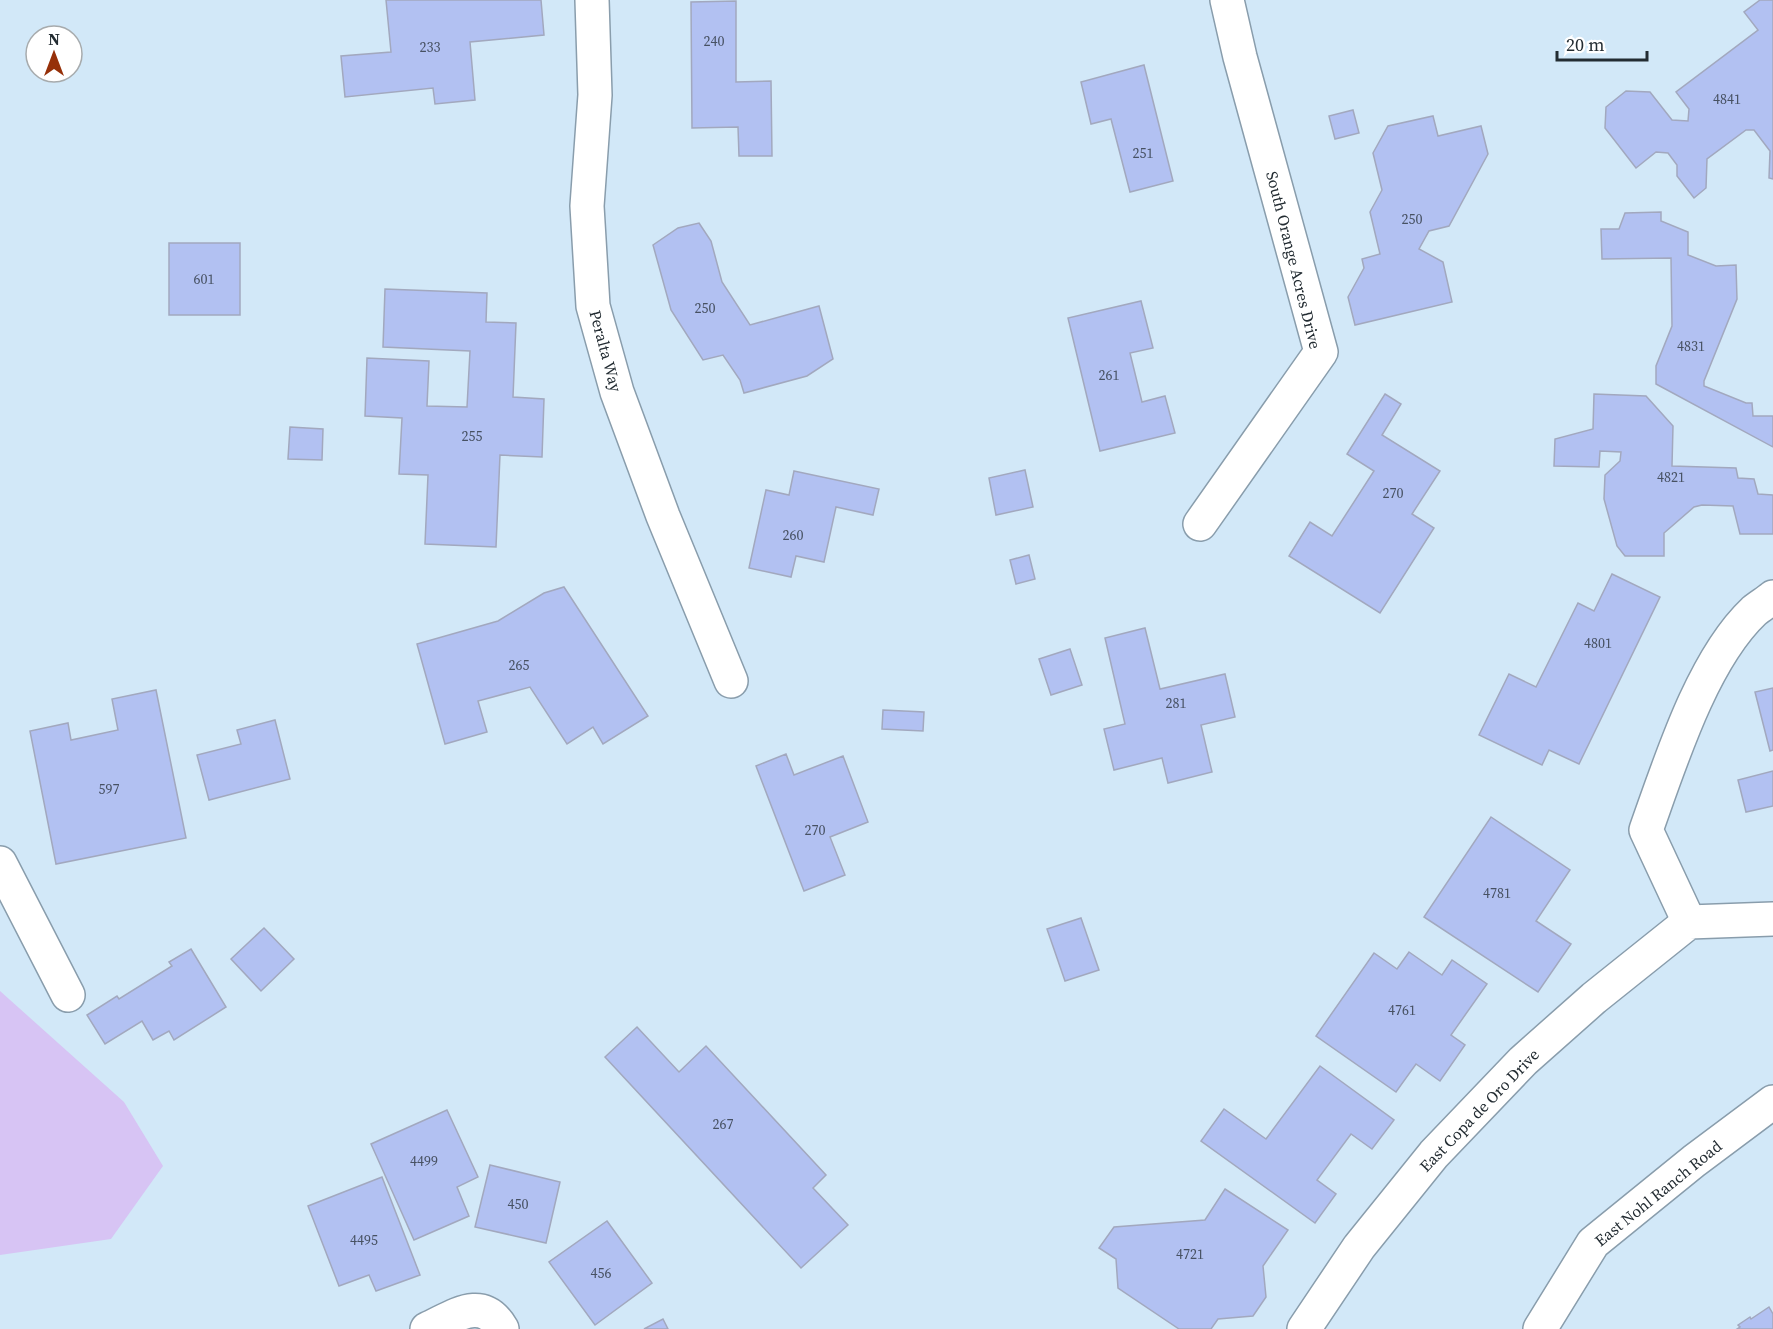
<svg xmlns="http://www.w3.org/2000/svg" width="1773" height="1329" font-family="'Source Serif 4',serif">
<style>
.green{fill:#d7c4f4}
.building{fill:#b2c1f2;stroke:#a2a8be;stroke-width:1.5}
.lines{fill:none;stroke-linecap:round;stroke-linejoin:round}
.street-casing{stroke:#899dac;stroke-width:36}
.secondary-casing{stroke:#899dac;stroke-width:36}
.street{stroke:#fff;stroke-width:33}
.secondary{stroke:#fff;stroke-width:33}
.labels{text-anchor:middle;stroke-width:6;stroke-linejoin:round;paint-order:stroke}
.number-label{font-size:14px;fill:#475162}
.street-label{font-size:16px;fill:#232c32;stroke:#fff}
</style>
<rect width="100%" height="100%" fill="#d2e8f8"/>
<polygon class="green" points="0,991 124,1102 163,1166 111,1239 0,1255"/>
<g class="building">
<polygon points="386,0 541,0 544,35 470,42 475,100 435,104 433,88 345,97 341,56 391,52"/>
<polygon points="1760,0 1773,0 1773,179 1769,178 1770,151 1754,130 1746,130 1707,159 1706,188 1694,198 1677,176 1677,165 1668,153 1656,152 1636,168 1605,128 1606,107 1626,91 1650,92 1672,120 1688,121 1689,109 1676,92 1758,30 1744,12"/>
<polygon points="736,1 736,82 771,81 772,156 739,156 738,127 692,128 691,2"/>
<polygon points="1144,65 1173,181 1130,192 1111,119 1091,124 1081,82"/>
<polygon points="1353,110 1359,133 1335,139 1329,116"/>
<polygon points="1433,116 1438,136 1481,126 1488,154 1449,226 1429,231 1419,249 1443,262 1452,302 1355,325 1348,297 1364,268 1362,259 1380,254 1370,212 1382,190 1373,153 1388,126"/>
<polygon points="1661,212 1661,221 1688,232 1688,255 1716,266 1736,265 1737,299 1704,381 1704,386 1746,403 1752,403 1753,416 1773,416 1773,447 1656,384 1656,366 1672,326 1671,258 1602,259 1601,229 1619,229 1625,213"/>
<polygon points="699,223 711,241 722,282 750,325 819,306 833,359 807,376 744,393 740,380 723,355 703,360 671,310 653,245 678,228"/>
<rect x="169" y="243" width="71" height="72"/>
<polygon points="385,289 487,293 486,322 516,323 513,397 544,399 542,457 500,455 496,547 425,544 428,475 399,474 402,418 365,416 367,358 429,361 427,406 467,407 470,351 383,347"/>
<polygon points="1141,301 1153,348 1130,353 1142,402 1165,396 1175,433 1100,451 1068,318"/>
<polygon points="1385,394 1401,404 1382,435 1440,471 1412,514 1434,528 1380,613 1289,556 1310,522 1332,536 1374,471 1347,454"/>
<polygon points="1594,394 1646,396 1673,426 1672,466 1736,468 1738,478 1754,479 1758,494 1773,495 1773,534 1740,534 1733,506 1702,505 1694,507 1664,533 1664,556 1625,556 1617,546 1604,499 1605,475 1620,461 1621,452 1600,451 1599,467 1554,466 1555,439 1593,429"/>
<polygon points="290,427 323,429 322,460 288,459"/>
<polygon points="1025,470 1033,507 996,515 989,478"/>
<polygon points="794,471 879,489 873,515 836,507 824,562 796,556 791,577 749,568 766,490 789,495"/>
<polygon points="1029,555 1035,579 1016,584 1010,560"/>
<polygon points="1612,574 1660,597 1579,764 1549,750 1542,765 1479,735 1509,674 1536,687 1578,603 1594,611"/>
<polygon points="564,587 648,716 603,744 593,727 567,744 530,687 478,701 487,732 445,744 417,644 498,621 544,593"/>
<polygon points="1145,628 1160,689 1225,674 1235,717 1201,725 1212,772 1168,783 1162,758 1114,770 1104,729 1125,724 1105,638"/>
<polygon points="1070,649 1082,685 1051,695 1039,659"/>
<polygon points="1773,688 1773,750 1770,751 1755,692"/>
<polygon points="156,690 186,838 56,864 30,731 68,723 71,740 118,730 112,699"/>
<polygon points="883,710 924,712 923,731 882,729"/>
<polygon points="275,720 290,779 209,800 197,755 241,744 237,730"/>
<polygon points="786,754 794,775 843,756 868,822 830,837 845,875 804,891 756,766"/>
<polygon points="1773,771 1773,806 1746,812 1738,780"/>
<polygon points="1491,817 1570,870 1536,921 1571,944 1538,992 1424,917"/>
<polygon points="1081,918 1099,970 1065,981 1047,929"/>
<polygon points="264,928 294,959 261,991 231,959"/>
<polygon points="191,949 226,1007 174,1040 169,1031 153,1040 142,1021 105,1044 87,1015 117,996 119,999 172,966 169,962"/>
<polygon points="1409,952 1442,975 1452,960 1487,984 1451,1035 1465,1045 1440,1081 1416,1064 1396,1092 1316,1036 1374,953 1397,969"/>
<polygon points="637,1027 679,1072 706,1046 826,1175 813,1188 848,1225 801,1268 605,1057"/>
<polygon points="1320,1066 1394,1120 1372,1149 1351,1134 1317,1180 1336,1194 1315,1223 1201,1141 1224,1109 1266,1139"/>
<polygon points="447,1110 478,1177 457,1187 469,1216 414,1240 371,1144"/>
<polygon points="490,1165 560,1182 546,1243 475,1227"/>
<polygon points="382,1177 420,1275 376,1291 369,1275 339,1286 308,1206"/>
<polygon points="1225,1189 1288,1230 1263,1266 1266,1297 1253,1316 1218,1319 1211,1329 1179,1329 1118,1288 1116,1259 1099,1248 1114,1227 1205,1220"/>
<polygon points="607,1221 652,1283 595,1325 549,1262"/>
<polygon points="1769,1307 1773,1314 1773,1329 1737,1329 1740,1327 1738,1325 1750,1317 1751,1319"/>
<polygon points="663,1319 668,1329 644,1329"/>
</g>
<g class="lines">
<defs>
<g id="street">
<polyline points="592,0 595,95 587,206 593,306 617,392 663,516 731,681"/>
<polyline points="1200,524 1321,352 1240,57 1227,0"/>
<polyline points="0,863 68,995"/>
<path d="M 1689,922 L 1646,830 C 1670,763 1702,660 1754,611 C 1760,606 1767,602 1773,597"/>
<path d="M 427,1329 C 454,1317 482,1294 502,1329"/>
<polyline points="1304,1329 1359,1247 1434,1154 1523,1061 1594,998 1689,922 1773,919"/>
</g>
<polyline id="secondary" points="1540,1329 1593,1243 1694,1161 1773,1102"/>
</defs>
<use href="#street" class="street-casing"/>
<use href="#secondary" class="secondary-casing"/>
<use href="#street" class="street"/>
<use href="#secondary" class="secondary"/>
</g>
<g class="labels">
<g class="number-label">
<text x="714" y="46">240</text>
<text x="430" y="52">233</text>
<text x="1727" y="104">4841</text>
<text x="1143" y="158">251</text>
<text x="1412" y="224">250</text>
<text x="204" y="284">601</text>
<text x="705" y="313">250</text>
<text x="1691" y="351">4831</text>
<text x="1109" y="380">261</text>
<text x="472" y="441">255</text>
<text x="1671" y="482">4821</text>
<text x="1393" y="498">270</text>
<text x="793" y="540">260</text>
<text x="1598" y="648">4801</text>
<text x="519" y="670">265</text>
<text x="1176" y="708">281</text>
<text x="109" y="794">597</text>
<text x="815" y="835">270</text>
<text x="1497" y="898">4781</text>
<text x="1402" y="1015">4761</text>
<text x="723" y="1129">267</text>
<text x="424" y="1166">4499</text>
<text x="518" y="1209">450</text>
<text x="364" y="1245">4495</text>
<text x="1190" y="1259">4721</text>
<text x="601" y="1278">456</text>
</g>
<g class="street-label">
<text transform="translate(1294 260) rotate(76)" y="6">South Orange Acres Drive</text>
<text transform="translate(606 351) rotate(75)" y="6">Peralta Way</text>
<text transform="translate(1479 1110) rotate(-46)" y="6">East Copa de Oro Drive</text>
<text transform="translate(1658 1193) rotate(-39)" y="6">East Nohl Ranch Road</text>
</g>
</g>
<g transform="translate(54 54)"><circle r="28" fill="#ffffff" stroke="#a7abad" stroke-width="1.5"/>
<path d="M0-4.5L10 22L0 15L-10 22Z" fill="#963009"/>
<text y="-9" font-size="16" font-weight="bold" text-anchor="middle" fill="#232c32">N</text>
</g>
<path d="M1557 51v9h90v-9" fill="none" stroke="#232c32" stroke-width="3"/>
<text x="1566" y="51" font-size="18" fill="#232c32" stroke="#ffffff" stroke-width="4.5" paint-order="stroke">20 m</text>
</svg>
